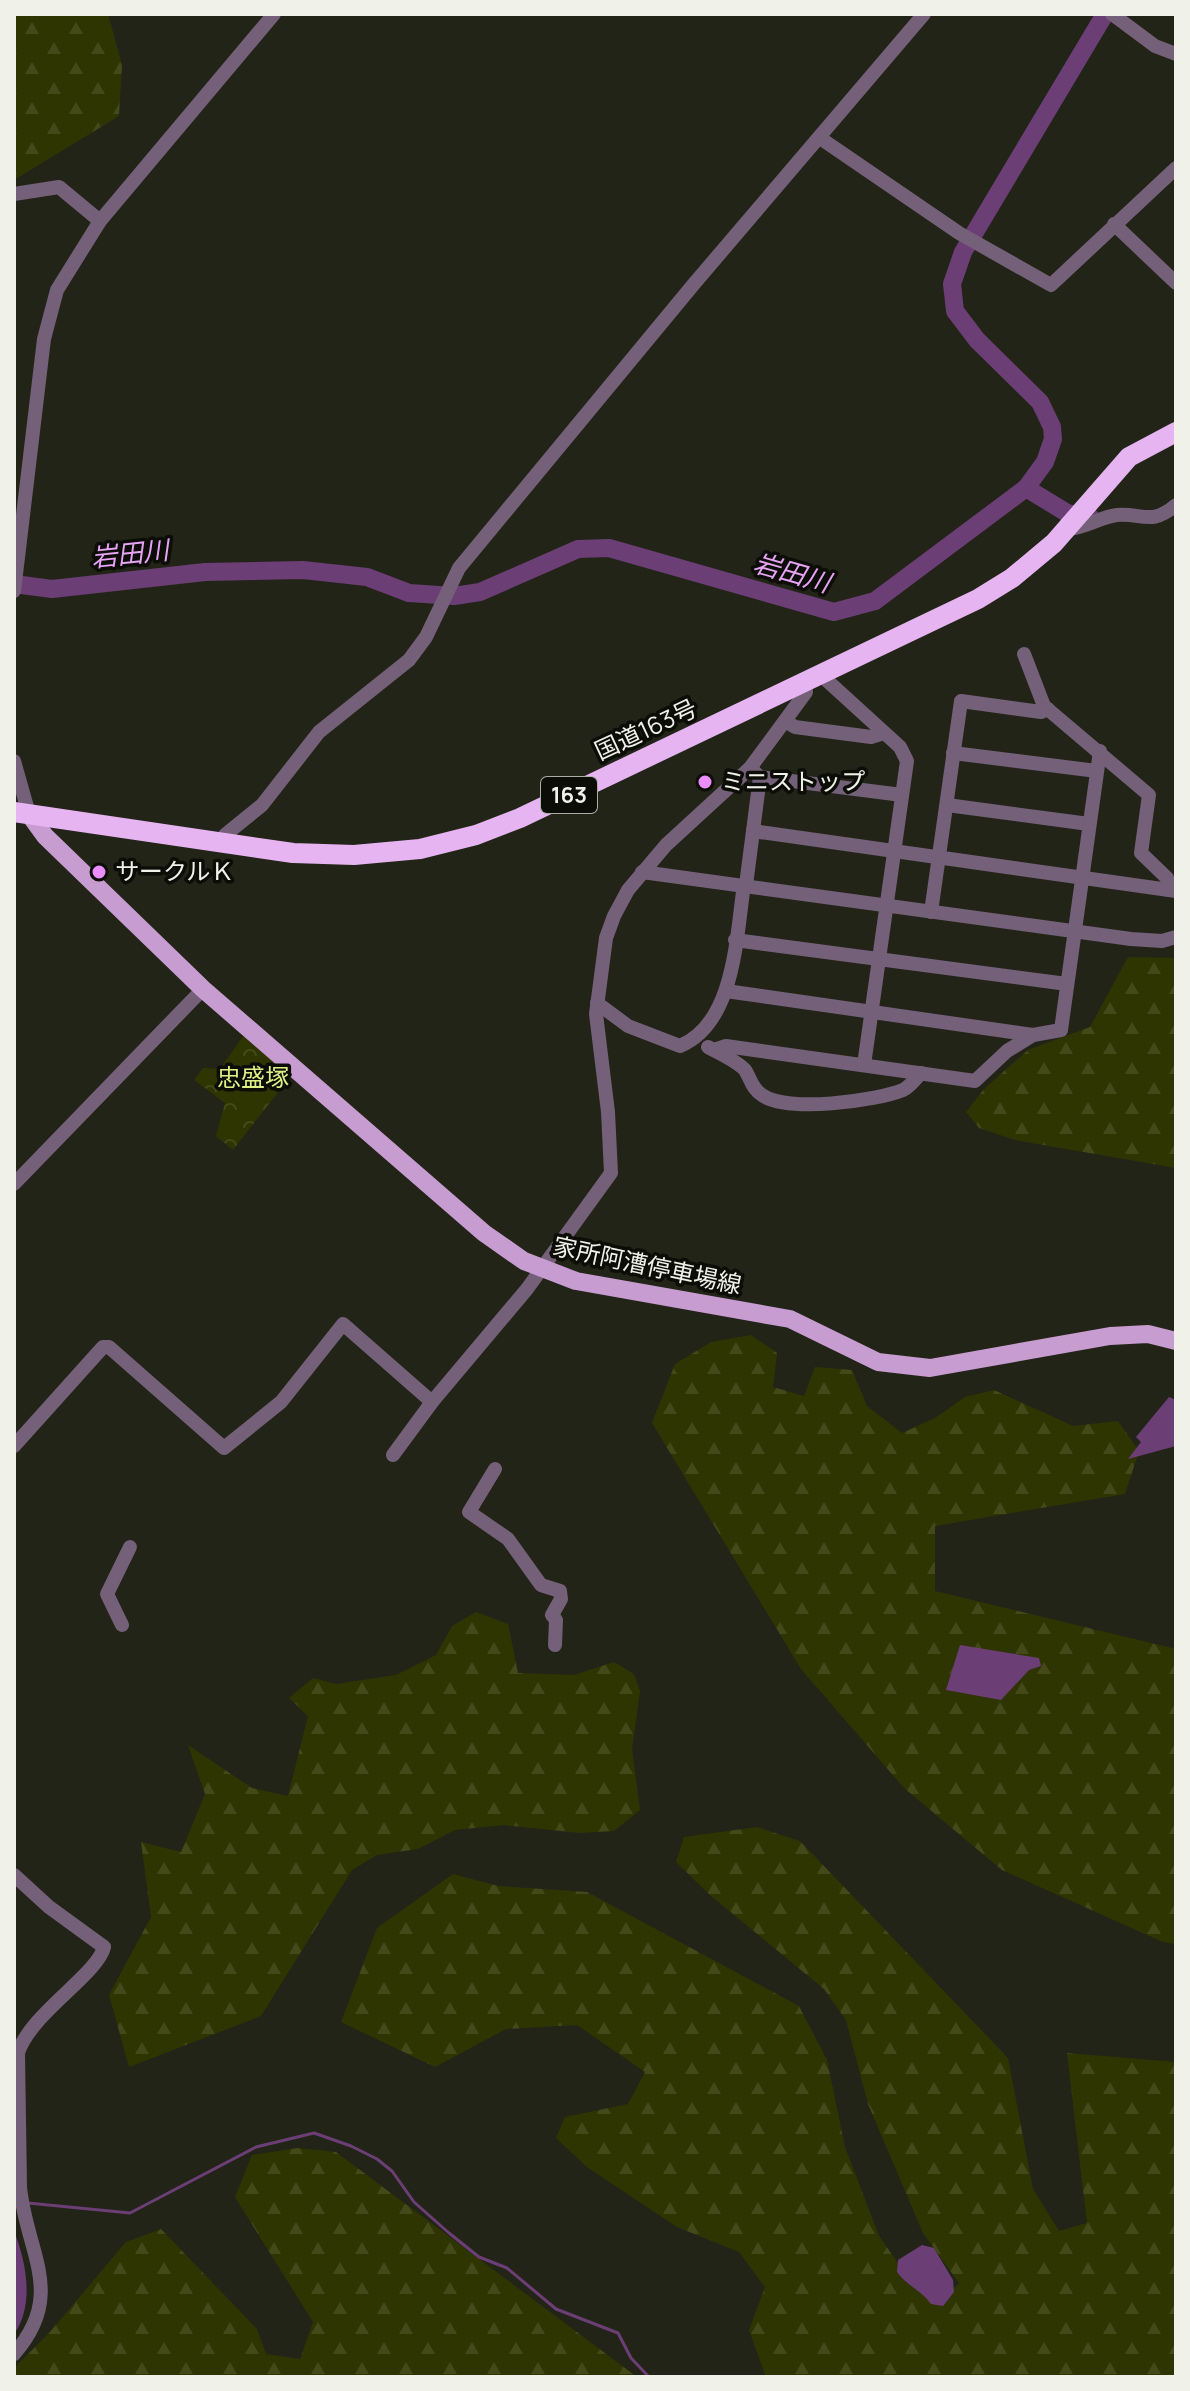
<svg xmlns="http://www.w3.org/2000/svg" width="1190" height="2391" font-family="Manrope,'Noto Sans JP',sans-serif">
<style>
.forest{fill:url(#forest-firs)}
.park{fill:url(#park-crowns)}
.water{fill:#6b3e75}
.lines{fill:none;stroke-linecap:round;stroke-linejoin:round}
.stream{stroke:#6b3e75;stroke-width:3}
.river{stroke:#6b3e75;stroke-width:18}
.minor{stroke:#746078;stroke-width:14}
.major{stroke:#c79cd0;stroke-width:18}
.highway{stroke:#e7b4f2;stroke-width:20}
.poi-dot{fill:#ea8dfd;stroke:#0c0d07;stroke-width:3}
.labels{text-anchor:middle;stroke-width:7;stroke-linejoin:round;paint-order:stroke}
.shield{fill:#0c0d07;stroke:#acada5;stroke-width:2}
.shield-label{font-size:22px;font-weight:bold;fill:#f0f1e9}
.street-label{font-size:24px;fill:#f0f1e9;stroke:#0c0d07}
.poi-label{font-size:24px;fill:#f0f1e9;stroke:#0c0d07;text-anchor:start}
.park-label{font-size:24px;fill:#deef85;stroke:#0c0d07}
.water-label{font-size:26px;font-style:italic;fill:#e7a4f5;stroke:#0c0d07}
</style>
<defs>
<pattern id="forest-firs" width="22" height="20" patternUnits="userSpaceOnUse" patternTransform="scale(2)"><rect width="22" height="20" fill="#2f3500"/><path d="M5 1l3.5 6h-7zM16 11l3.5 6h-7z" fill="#434919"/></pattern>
<pattern id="park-crowns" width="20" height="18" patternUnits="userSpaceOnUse" patternTransform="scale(2)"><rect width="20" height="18" fill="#2f3500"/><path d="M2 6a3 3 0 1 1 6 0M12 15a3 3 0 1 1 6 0" fill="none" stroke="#434919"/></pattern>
</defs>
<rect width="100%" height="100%" fill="#222417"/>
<g class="forest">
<polygon points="14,14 108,14 122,65 119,116 14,180"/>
<polygon points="1128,957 1176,958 1176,1168 1015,1140 979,1128 966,1112 984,1089 1028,1050 1090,1027"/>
<polygon points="751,1335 777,1353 773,1387 804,1396 815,1367 852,1370 867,1406 902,1433 935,1418 965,1397 994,1390 1073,1426 1118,1421 1139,1451 1125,1494 935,1526 935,1591 1176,1649 1176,1944 1163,1942 1002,1870 904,1788 801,1669 652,1423 675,1364 711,1342"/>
<polygon points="476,1612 508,1624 518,1673 574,1675 614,1662 634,1674 640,1691 632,1749 640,1810 614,1831 580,1833 503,1825 455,1830 418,1849 377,1855 352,1870 261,2016 129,2067 109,1995 151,1917 141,1842 181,1852 205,1794 188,1745 252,1788 288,1796 308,1716 289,1698 313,1678 336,1684 396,1675 436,1655 452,1626"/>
<polygon points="757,1827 800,1841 1008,2058 1033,2189 1059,2231 1087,2223 1067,2053 1176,2062 1176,2377 766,2377 749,2330 765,2287 739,2252 677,2227 587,2167 556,2138 565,2117 628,2104 645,2072 577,2025 506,2029 435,2067 341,2022 377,1928 453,1874 498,1886 587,1892 799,2006 827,2060 845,2147 879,2236 916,2289 940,2302 959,2283 923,2233 868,2104 846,2020 824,1989 711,1896 676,1862 684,1837"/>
<polygon points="297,2148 336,2152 637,2377 14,2377 14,2368 49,2333 126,2242 161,2229 257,2329 266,2354 300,2359 313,2322 235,2197 252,2155"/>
</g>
<polygon class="park" points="246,1032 293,1073 233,1150 216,1136 225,1103 194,1080 203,1068 220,1069"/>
<g class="water">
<polygon points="1169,1397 1176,1400 1176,1446 1128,1459 1141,1442 1136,1437"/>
<polygon points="960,1645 1039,1658 1041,1666 1029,1670 1001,1700 946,1690"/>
<path d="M 14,2231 C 26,2261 35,2305 14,2334 Z"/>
<path d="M 922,2245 L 934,2248 L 953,2280 L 954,2292 L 943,2306 L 931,2304 C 921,2290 906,2285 897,2272 L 898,2260 Z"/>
</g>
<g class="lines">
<polyline class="stream" points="28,2203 130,2213 256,2147 314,2133 351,2146 377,2159 392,2171 414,2202 449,2233 479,2257 507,2268 556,2309 618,2333 631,2358 649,2377"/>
<g class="river">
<polyline points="1026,488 1067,513 1091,518"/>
<polyline points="14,584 52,589 205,572 303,570 367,577 409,593 454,596 480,592 578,549 609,548 834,612 875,601 1026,488 1045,462 1053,439 1052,427 1040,402 977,340 955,311 952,284 963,252 1105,14"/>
</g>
<g class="minor">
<polyline points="1112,14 1155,46 1176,54"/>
<polyline points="820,138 959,233 1051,285 1176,168"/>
<polyline points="14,194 59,187 100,221"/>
<polyline points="1114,224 1176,283"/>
<path d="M 1068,529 C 1086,528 1100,517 1117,515 C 1143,513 1151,526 1176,505"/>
<polyline points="14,591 44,339 57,290 100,221 274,14"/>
<polyline points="1024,654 1044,706 1149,795 1141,853 1167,878 1169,890"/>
<polyline points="821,675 900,747 907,761 864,1065"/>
<polyline points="785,721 795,727 871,737 884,733"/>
<polyline points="953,753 1097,771"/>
<polyline points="14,761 29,814"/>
<polyline points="750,768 760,777 902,795"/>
<polyline points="947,805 1089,824"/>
<polyline points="753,831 1176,891"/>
<polyline points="222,842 225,835 262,805 319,732 409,660 426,637 459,568 693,285 924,14"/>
<polyline points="642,872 1131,939 1162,941 1176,937"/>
<polyline points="746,885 760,777"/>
<polyline points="931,912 961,701 1041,712 1048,709"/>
<polyline points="735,940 1067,984"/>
<polyline points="726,991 1033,1035"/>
<path d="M 597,1003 L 628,1026 L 680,1046 C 735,1023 736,937 744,885"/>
<path d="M 708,1047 C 719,1053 737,1061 745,1070 C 751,1079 752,1089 762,1095 C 787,1113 876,1101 903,1090 C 911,1086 915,1079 921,1073"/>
<polyline points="714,1050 726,1046 975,1081 1007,1051 1033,1035 1061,1030 1100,751"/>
<polyline points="14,1184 203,989"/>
<polyline points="14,1446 103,1347 109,1347 224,1448 281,1402 343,1324 432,1402"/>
<polyline points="393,1455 432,1402 527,1289 611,1173 608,1112 596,1014 606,938 614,916 628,890 666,845 750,768 806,692 804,683"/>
<polyline points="495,1469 469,1512 508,1539 541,1585 560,1591 561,1599 552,1615 556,1620 555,1645"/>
<polyline points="122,1625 107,1594 130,1547"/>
<path d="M 14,1875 L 49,1907 L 104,1947 C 98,1974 30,2014 18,2053 L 20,2187 C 26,2252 67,2294 14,2354"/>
</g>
<polyline class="major" points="29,814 45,836 203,989 484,1233 524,1261 576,1281 790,1319 878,1362 930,1368 1110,1336 1148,1334 1176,1341"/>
<polyline class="highway" points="14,812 293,853 354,855 420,849 476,835 520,818 978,599 1012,578 1054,543 1129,457 1176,432"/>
</g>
<g class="poi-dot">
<circle cx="705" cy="782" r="8"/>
<circle cx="99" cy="872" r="8"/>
</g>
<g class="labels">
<rect class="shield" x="541" y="777" width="56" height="36" rx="6"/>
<g class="shield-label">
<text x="569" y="803">163</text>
</g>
<g class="street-label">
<text transform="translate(646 730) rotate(-25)" y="8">国道163号</text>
<text transform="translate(647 1266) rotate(12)" y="8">家所阿漕停車場線</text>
</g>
<g class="poi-label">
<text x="721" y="790">ミニストップ</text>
<text x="115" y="880">サークルＫ</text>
</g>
<g class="park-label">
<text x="253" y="1086">忠盛塚</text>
</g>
<g class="water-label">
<text transform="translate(130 554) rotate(-6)" y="9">岩田川</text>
<text transform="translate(792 573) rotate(16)" y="9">岩田川</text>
</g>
</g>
<rect width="1190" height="2391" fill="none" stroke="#f0f1e9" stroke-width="32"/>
</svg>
